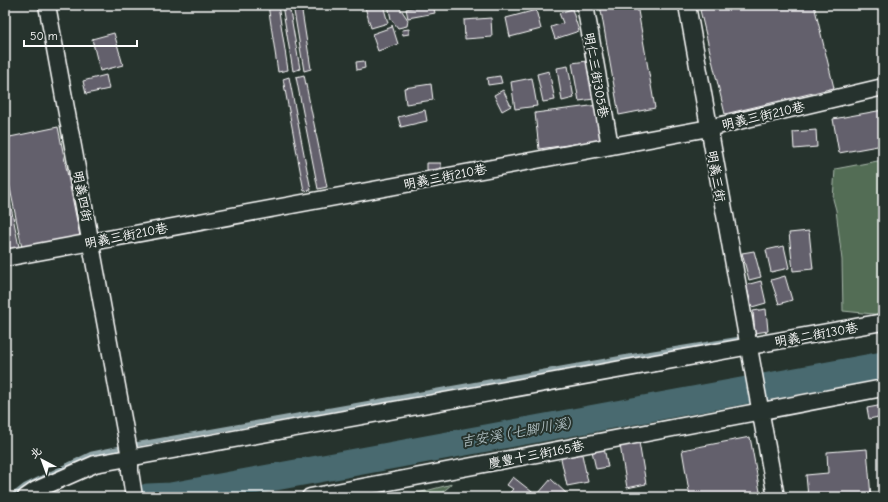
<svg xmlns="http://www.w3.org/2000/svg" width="888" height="502" font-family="'Comic Neue','LXGW WenKai TC',sans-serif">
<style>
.green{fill:#526d55;stroke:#a8b6aa}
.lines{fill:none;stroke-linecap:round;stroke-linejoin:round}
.stream{stroke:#92a6a9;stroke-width:4.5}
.river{stroke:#496b70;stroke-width:27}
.building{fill:#64606c;stroke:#fff}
.street-casing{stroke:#fff;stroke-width:19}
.street{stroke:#26332d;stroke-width:16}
.labels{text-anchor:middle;stroke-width:4;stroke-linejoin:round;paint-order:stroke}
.street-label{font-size:13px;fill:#fff;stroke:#26332d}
.water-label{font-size:14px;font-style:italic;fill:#adbcbf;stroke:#26332d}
</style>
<rect width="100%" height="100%" fill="#26332d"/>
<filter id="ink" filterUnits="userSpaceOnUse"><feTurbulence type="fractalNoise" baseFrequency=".025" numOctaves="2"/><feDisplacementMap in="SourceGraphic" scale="8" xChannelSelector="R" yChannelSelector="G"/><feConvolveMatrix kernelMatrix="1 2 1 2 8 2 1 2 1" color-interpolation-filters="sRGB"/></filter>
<g filter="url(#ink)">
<g class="green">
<polygon points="883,160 883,315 843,311 842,260 836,210 833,199 835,169"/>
<polygon points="452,484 437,497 403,497"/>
</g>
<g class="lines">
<polyline class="stream" points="11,497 25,486 91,454 139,444 627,357 745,338"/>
<polyline class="river" points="148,497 171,496 883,365"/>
</g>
<g class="building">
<polygon points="268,5 278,5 288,70 278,72"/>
<polygon points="282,5 289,5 300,69 293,71"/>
<polygon points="293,5 301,5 311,69 304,71"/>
<polygon points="372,5 383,5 388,23 371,28 365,7"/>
<polygon points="388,5 398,5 408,20 407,26 398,28 391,19"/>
<polygon points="426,5 433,5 435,13 408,18 406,9"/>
<polygon points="600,5 637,5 655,108 619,115"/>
<polygon points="720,5 814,5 834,88 725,114 700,10"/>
<polygon points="572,9 579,31 555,39 551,27 563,23 559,13"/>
<polygon points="536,10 541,29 510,37 506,18"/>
<polygon points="491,18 492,37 465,39 464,20"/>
<polygon points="392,25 398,44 378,51 372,34 392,27"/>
<polygon points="409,29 409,34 403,35 402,30"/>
<polygon points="114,33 123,65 100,71 92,39"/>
<polygon points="364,61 365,68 357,70 356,62"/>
<polygon points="587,61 594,99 579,101 572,63"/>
<polygon points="568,66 574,98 562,101 557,68"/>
<polygon points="549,71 555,100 543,102 537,74"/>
<polygon points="106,75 109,89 86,94 83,81"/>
<polygon points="304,75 327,187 318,189 296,77"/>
<polygon points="500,76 502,83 488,85 487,78"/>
<polygon points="289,77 311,190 304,191 283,79"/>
<polygon points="532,78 537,106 515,109 511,82"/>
<polygon points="431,84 433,100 406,104 404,88"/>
<polygon points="503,90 511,106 502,111 494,95"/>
<polygon points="598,105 603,140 539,149 535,113"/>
<polygon points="425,110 427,121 401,127 398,117"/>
<polygon points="883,110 883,145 839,153 833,119"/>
<polygon points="58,127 80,236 22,248 5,163 5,138"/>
<polygon points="816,130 817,147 794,149 793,132"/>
<polygon points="427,163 441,163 441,169 427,170"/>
<polygon points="5,177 19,247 5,250"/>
<polygon points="809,231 813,269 793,271 789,233"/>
<polygon points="784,246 789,268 771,272 766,250"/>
<polygon points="754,251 761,277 749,280 742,253"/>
<polygon points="785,276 792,300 779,304 771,280"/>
<polygon points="761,281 766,303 752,307 746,285"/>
<polygon points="766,309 768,331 755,333 753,311"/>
<polygon points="883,405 883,416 869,419 867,408"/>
<polygon points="750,437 761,497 690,497 682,450"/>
<polygon points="639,442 646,484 627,488 620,445"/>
<polygon points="604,448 608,467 596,469 592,451"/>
<polygon points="867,449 871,497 808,497 806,475 828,473 827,452"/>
<polygon points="581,450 588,482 567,486 560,454"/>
<polygon points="513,477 536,495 534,497 506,497 513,489 507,485"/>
<polygon points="551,479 568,495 567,497 541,497 538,494"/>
</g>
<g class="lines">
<defs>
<g id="street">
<polyline points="47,5 130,457 130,471 134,497"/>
<polyline points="585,5 610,146"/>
<polyline points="687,5 776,497"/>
<polyline points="5,258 709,128 883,87"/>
<polyline points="26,497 36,490 95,464 883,322"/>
<polyline points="310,497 883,388"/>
</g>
</defs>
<use href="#street" class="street-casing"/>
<use href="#street" class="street"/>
</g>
</g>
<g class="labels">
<g class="street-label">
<text transform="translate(597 75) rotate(80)" y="5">明仁三街305巷</text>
<text transform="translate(763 115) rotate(-13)" y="5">明義三街210巷</text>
<text transform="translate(445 176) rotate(-11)" y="5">明義三街210巷</text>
<text transform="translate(717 176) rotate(80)" y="5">明義三街</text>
<text transform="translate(83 196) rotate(79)" y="5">明義四街</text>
<text transform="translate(126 235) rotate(-11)" y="5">明義三街210巷</text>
<text transform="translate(816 334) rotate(-10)" y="5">明義二街130巷</text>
<text transform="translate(536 454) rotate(-11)" y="5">慶豐十三街165巷</text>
</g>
<g class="water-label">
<text transform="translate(516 432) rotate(-10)" y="5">吉安溪 (七腳川溪)</text>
</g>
</g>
<rect width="888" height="502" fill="none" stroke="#26332d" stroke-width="20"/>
<rect x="10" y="10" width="868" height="482" fill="none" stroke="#fff" stroke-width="1.5" filter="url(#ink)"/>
<g transform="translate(42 460) rotate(319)" stroke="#26332d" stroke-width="3" paint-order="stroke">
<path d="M0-3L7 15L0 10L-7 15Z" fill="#ffffff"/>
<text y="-6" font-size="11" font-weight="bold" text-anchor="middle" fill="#ffffff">北</text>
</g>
<path d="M24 40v6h113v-6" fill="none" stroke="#ffffff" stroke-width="2"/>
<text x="30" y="40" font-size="12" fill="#ffffff" stroke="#26332d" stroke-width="3" paint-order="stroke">50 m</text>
</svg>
